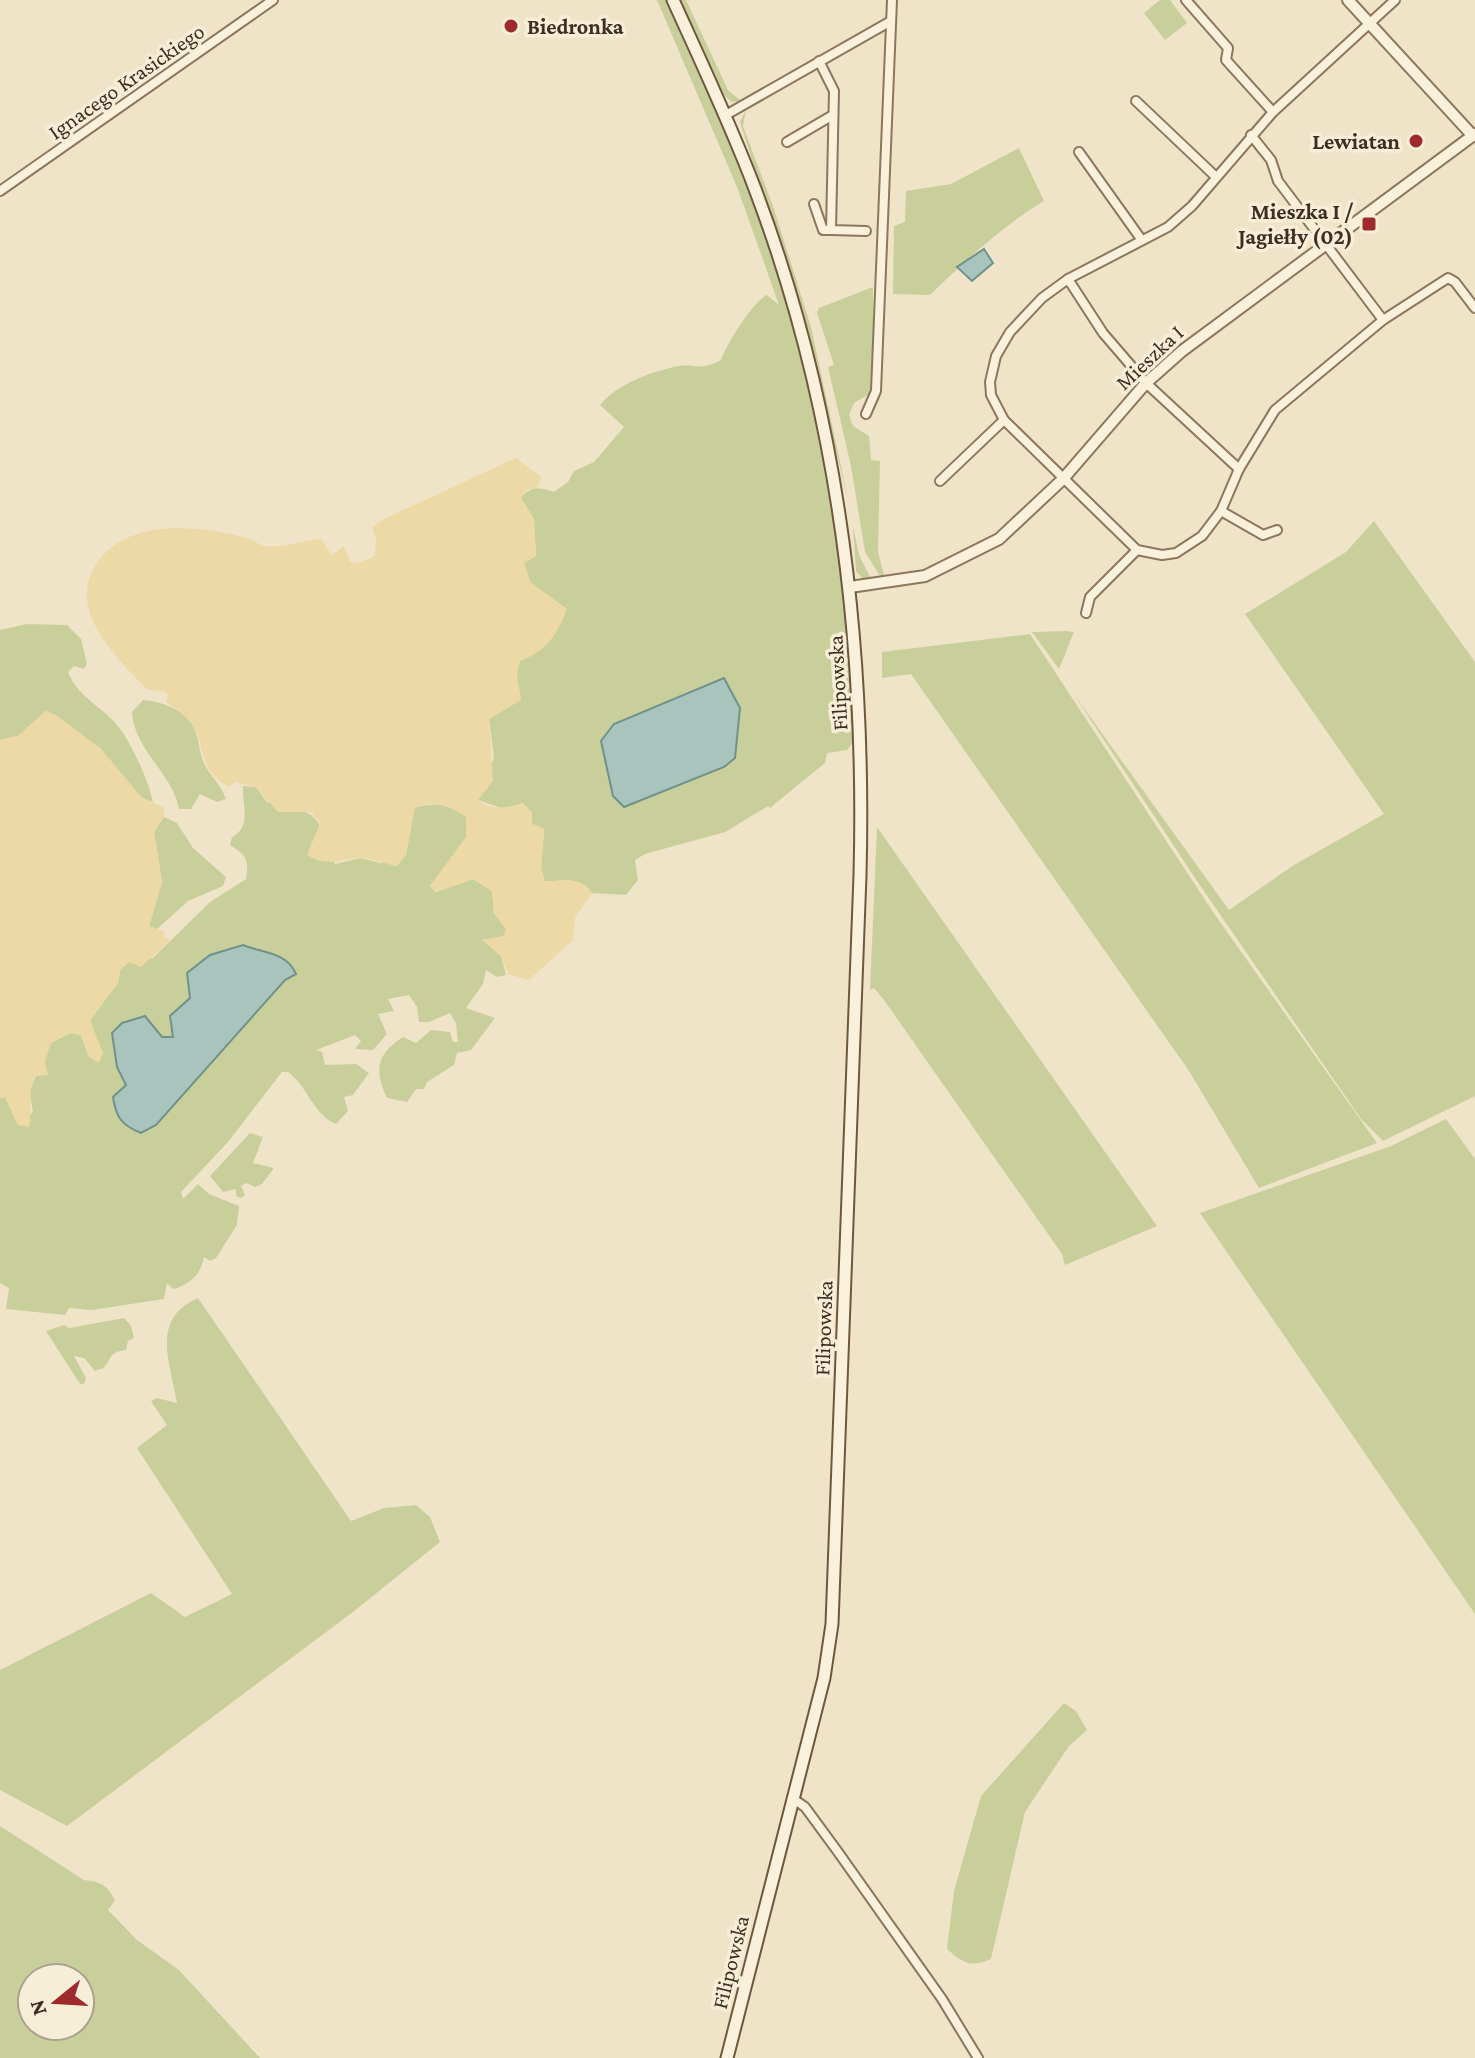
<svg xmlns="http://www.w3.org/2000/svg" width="1475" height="2058" font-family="'Crimson Pro',serif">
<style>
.green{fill:#c9cf9b;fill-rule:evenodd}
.sand{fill:#ecd9a5}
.water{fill:#a9c4bc;stroke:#6f938a;stroke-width:2}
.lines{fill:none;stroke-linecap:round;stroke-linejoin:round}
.minor-casing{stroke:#8d765c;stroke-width:12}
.tertiary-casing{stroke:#8d765c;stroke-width:14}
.secondary-casing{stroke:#6f573f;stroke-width:15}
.minor{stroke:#faf1dc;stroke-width:8}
.tertiary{stroke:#faf1dc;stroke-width:10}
.secondary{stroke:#faf1dc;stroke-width:11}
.poi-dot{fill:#9e2a2b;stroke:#f7eed8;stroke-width:3}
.labels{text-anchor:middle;stroke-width:7;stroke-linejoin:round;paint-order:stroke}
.poi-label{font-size:22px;font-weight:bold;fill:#3d2e20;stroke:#f7eed8;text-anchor:end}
.street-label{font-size:22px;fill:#3d2e20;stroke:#f7eed8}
</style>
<rect width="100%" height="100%" fill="#f0e4c8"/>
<g class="green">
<path d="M 657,0 L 666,0 C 694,71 733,139 758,211 C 816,383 846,560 855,740 L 847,750 L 827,753 L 825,763 L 770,808 L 768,806 L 725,832 L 645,854 L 635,860 L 638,880 L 626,895 L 592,893 C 579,875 565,882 545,881 L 541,869 L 544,829 L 532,824 L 532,813 L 523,803 L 504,809 L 478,800 L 494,758 L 489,719 L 501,711 L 544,595 L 530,582 L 524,563 L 536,556 L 534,519 L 521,498 C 531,485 539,487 554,492 L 568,482 L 574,471 L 594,462 L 624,427 L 600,405 C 617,384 652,371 679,366 C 698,364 701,371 721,360 C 726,345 753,301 767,295 L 779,305 L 737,187 ZM 601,741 L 735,758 L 724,767 L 625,807 L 609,782 Z"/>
<polygon points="679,0 686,0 728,90 741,101 732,102 724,95"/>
<polygon points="1160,0 1170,0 1187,23 1165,40 1144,13"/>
<polygon points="746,110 743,126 774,209 811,327 848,499 805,328 740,122"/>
<path d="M 1019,148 L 1044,201 C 1001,227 966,260 930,295 L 893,294 L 894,226 L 905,222 L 906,191 L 951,184 Z"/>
<polygon points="873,287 873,392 854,403 849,415 853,426 869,436 871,460 880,461 878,552 884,575 880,576 865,552 851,466 828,367 834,365 817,313 819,308"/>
<polygon points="1374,521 1475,662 1475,1096 1383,1141 1361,1119 1197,881 1073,693 1229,910 1294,865 1384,814 1245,614 1346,552"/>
<polygon points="853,526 859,555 871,579 862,578 856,571"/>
<path d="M 27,624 L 67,625 L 81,639 L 87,664 L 84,669 L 74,666 L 68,672 C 79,700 108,709 123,733 C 134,750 149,782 153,802 L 142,798 L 100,748 L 46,711 L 18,736 L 0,740 L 0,630 Z"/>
<polygon points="1066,631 1074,632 1059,669 1032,632"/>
<polygon points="1030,634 1215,915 1377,1143 1259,1188 1189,1071 911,674 882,678 882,652"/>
<path d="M 143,700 C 165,702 191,711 197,736 C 200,747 200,757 206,767 C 213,779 221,785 226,799 L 217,802 L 200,794 L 191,809 L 179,809 C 173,774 134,750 132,712 Z"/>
<path d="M 243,786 L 256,787 L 267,802 C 322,814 315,811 335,864 L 361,858 L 380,863 L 406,855 L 414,808 C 436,801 448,805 467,817 L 467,837 L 430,886 L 436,892 L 473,879 L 492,891 L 494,913 L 506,929 L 504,936 L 483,940 L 501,956 L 506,975 L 497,977 L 486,970 L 483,984 L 466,1008 L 495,1018 L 471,1050 L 457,1053 L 454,1065 L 427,1082 L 424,1089 L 416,1089 L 407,1102 L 387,1098 C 374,1069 376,1055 403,1037 L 416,1043 L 431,1030 L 450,1032 L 453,1042 L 458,1042 L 456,1023 L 450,1013 L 429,1022 L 419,1022 L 417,1007 L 409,995 L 388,999 L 394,1011 L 378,1014 L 387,1034 L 373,1050 L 355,1049 L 361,1041 L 355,1035 L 316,1050 L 322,1052 L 325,1065 L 356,1064 L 369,1073 L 353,1095 L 344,1097 L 348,1111 L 336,1124 C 314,1116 307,1085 288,1072 L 282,1072 L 228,1142 L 181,1192 L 183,1199 L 198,1184 L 209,1194 L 239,1206 L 237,1225 L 216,1258 L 210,1261 L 204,1257 C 201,1274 190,1285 173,1289 L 167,1283 L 164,1299 L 92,1310 L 69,1308 L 65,1315 L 6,1309 L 9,1288 L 0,1283 L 0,1098 L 5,1097 L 18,1125 L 33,1112 L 29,1091 L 51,1043 L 70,1033 L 81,1035 L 89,1057 L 95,1036 L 90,1020 L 118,983 L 120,970 L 129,962 L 153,958 L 210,902 L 246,879 C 249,859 246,855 230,845 L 232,837 C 252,827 242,806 243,786 Z"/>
<polygon points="164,817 177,823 193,848 226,877 223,886 188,901 156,930 149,926 162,882 154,832"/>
<polygon points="877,827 1157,1226 1065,1265 1062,1254 884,1000 874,988 870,990"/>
<polygon points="1446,1119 1475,1159 1475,1614 1200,1213 1391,1146"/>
<polygon points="250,1133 263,1137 253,1163 274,1168 262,1184 255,1187 246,1183 241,1186 245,1195 241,1198 236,1196 236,1189 223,1192 210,1176"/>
<path d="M 198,1298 L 351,1521 L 384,1508 L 416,1505 L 430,1517 L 440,1542 L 353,1612 L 67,1826 L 0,1790 L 0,1670 L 151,1593 L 185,1617 L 232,1594 L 137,1448 L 167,1425 L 151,1401 L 157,1398 L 177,1403 C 170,1362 150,1319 198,1298 Z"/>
<path d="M 124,1318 L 131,1326 L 134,1338 L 128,1341 L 126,1350 C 109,1353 114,1354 104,1368 L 95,1371 L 84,1358 L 74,1356 L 86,1378 L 84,1384 L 80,1384 L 46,1331 L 64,1325 L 69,1328 Z"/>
<path d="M 1064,1703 L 1076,1711 L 1087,1730 L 1069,1746 L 1025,1812 L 991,1959 C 970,1968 963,1963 947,1949 L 954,1891 L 981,1796 Z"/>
<path d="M 0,1826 L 84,1880 C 101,1882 107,1885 115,1900 L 108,1910 L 137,1940 L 179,1970 L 260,2058 L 0,2058 ZM 32,1978 L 80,1978 L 80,2026 L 32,2026 Z"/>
</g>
<g class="sand">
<path d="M 516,458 L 541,477 L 538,487 L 527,490 L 521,498 L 534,519 L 536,556 L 524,563 L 530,582 L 567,609 C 556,636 548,650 520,661 L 517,674 L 521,700 L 489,719 L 493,781 L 478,800 C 492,811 507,808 523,803 L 532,813 L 532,824 L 544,829 L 541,869 L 545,881 C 565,882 579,875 592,893 L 575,918 L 573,940 L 529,980 L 508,974 L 501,956 L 482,940 L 504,936 L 506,929 L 494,913 L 492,891 L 473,879 L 436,892 L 430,886 L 466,837 L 466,817 C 448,805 436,800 415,807 L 406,855 L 397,866 C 385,864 370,857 358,858 C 337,860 326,867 307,855 L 320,823 L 311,812 L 278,812 L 256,787 L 236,782 L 229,787 C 205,774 205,759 197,734 C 193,720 178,710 166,702 L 168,695 L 164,691 L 148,690 C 120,661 69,614 93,570 C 121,517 194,525 243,537 C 251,539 259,545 266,546 C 282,548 305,540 321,539 L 332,555 L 344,546 L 350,562 L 360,563 L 375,556 L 376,539 L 372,527 L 382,520 Z"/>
<path d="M 46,711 L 56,715 L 100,748 L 142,798 L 164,807 L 164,817 L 154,832 L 162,882 L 149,926 L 165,932 L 164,938 L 171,940 L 141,967 L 129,962 L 120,970 L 118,983 L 90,1020 L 103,1053 L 99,1063 L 89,1057 L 81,1035 L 70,1033 L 51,1043 L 45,1061 L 48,1075 L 35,1076 C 27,1094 33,1109 29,1127 L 18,1125 L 5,1097 L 0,1098 L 0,740 L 18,736 Z"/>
</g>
<g class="water">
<polygon points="984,249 993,263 972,281 957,267"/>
<polygon points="724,678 740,708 735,758 724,767 624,807 613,796 601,741 614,724"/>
<path d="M 243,945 C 262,953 287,952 296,974 L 285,980 L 156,1125 L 141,1133 C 121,1125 116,1117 113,1097 L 126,1085 L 117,1067 L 112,1033 L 122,1023 L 145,1016 L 162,1037 L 173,1037 L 170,1016 L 190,998 L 187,973 L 210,955 Z"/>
</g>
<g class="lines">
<defs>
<g id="minor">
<polyline points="1186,0 1228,48 1226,60 1273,112"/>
<polyline points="1395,0 1273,112 1192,206 1168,227 1068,279 1042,298 1010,332 996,356 990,382 991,395 1004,420 1137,550 1162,555 1176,553 1202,536 1221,511 1239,469 1275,410 1383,320 1448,278 1455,282 1475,308"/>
<polyline points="819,61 834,91 831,230 866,231"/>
<polyline points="1136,101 1215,176"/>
<polyline points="724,116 891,21"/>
<polyline points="1251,135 1271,160 1278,181 1383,320"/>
<polyline points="787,142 833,115"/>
<polyline points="1079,152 1141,239"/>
<polyline points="0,191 273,0"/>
<polyline points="814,204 823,230 831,230"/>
<polyline points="1068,279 1103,333 1146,383 1239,469"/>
<polyline points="866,414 876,391 892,0"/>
<polyline points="940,481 1004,420"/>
<polyline points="1221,511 1263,535 1277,530"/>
<polyline points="1086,613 1090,597 1137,550"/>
<polyline points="792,1798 805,1807 838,1852 942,1999 978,2058"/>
</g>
<g id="tertiary">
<polyline points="1348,0 1473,136"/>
<polyline points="850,587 925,576 999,539 1063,479 1146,383 1182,351 1475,134"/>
</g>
<path id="secondary" d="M 673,0 C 701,62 731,125 755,189 C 838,408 866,642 860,875 L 832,1624 L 824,1678 L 727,2058"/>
</defs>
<use href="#minor" class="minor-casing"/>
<use href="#tertiary" class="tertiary-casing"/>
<use href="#secondary" class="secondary-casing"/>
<use href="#minor" class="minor"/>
<use href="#tertiary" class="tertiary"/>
<use href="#secondary" class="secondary"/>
</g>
<g class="poi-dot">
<circle cx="511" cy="26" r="8"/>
<circle cx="1416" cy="141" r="8"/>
<rect x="1361" y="216" width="16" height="16" rx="4"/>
</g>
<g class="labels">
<g class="poi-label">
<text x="527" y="34" text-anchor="start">Biedronka</text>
<text x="1400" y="149">Lewiatan</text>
<text x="1353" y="219">Mieszka I /<tspan x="1353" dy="25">Jagiełły (02)</tspan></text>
</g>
<g class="street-label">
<text transform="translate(126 81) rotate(-35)" y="8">Ignacego Krasickiego</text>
<text transform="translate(1149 357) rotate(-43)" y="8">Mieszka I</text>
<text transform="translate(837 683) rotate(-93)" y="8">Filipowska</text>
<text transform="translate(823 1328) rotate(-88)" y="8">Filipowska</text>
<text transform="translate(730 1962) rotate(-76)" y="8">Filipowska</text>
</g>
</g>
<g transform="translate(56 2002) rotate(252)"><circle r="38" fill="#f7eed8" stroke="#ada18e" stroke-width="2"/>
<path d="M0-6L14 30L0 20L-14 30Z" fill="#9e2a2b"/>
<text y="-12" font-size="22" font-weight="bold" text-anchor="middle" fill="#3d2e20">N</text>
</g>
</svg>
